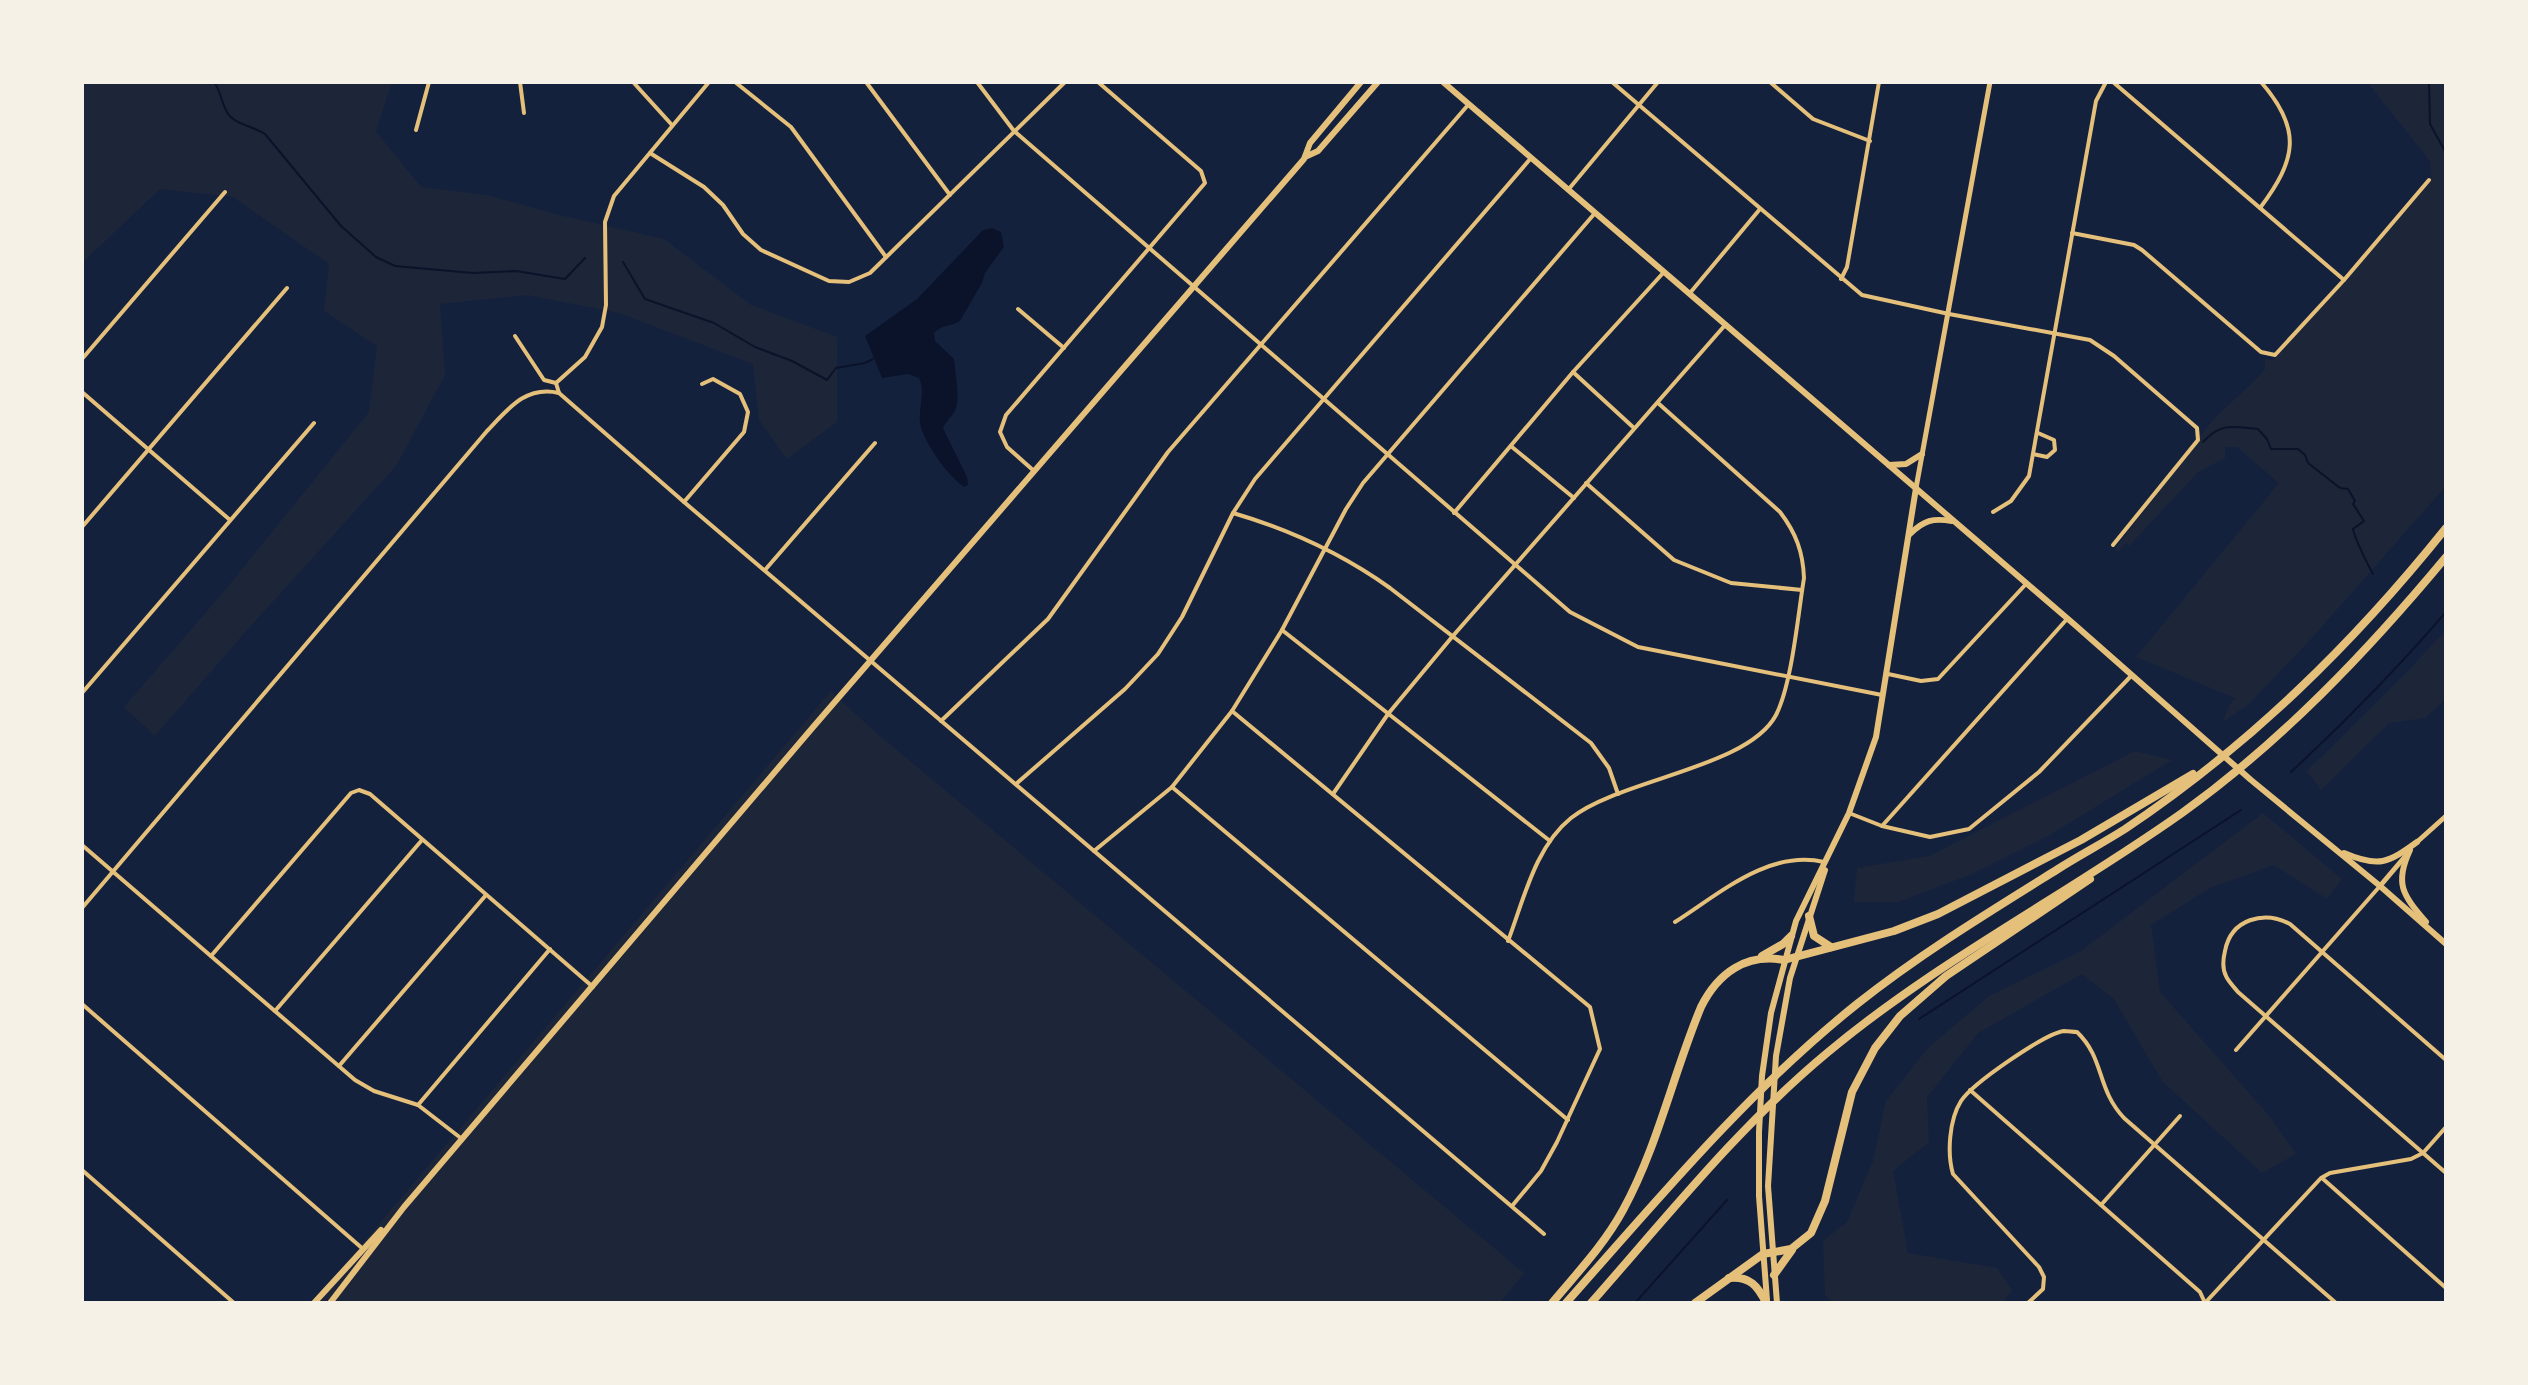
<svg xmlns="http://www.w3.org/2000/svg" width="2528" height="1385" font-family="Georgia,serif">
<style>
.green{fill:#1d2539}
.water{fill:#0b132b}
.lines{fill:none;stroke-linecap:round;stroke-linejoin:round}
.stream{stroke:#0b132b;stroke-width:2}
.minor{stroke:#e5c07b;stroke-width:4}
.tertiary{stroke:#e5c07b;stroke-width:5}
.secondary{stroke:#e5c07b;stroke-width:6}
.motorway{stroke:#e5c07b;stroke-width:8}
</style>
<rect width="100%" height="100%" fill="#14213d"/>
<g class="green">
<polygon points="82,82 392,82 376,131 421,187 487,195 555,214 664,239 751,305 837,337 837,422 787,459 759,420 753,364 619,313 527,295 440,304 445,375 396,466 240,638 155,736 124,707 226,589 369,412 377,346 324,311 329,264 233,197 160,189 82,263"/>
<path d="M 2367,82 L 2446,82 L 2446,486 L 2311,639 L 2249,704 L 2223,722 L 2229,706 L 2235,698 L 2136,657 L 2279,483 L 2237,447 L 2225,447 L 2225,458 L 2198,472 L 2129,546 L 2126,543 L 2118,552 L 2115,549 C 2144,511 2173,473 2201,435 C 2220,409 2245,393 2265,369 L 2265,359 L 2273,360 L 2431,177 L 2430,161 Z"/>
<polygon points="2446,630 2446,699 2425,718 2389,723 2321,790 2307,771 2405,674"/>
<polygon points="831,691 874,731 1524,1273 1500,1303 312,1303"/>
<polygon points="2135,751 2172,760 2048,836 1972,874 1898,902 1854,902 1857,868 1929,856"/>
<polygon points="2263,813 2342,879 2327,899 2274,865 2210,888 2151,925 2160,992 2271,1118 2296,1154 2262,1173 2162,1081 2114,999 2082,974 1978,1033 1927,1097 1929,1142 1893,1171 1908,1253 1997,1268 2012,1290 2002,1303 1833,1303 1825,1295 1823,1241 1847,1222 1873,1161 1886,1101 1928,1048 1989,996 2081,951"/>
</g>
<path class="water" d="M 992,228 L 1001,232 L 1004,247 L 985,273 L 982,283 L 960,321 C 951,327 942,324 934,333 L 935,341 L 954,359 C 955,372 961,400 955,411 C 951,418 946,421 943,428 L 967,477 L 968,485 L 964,487 C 947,475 924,443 920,423 C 918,408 926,391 919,378 L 908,374 L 882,378 L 865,336 L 917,299 L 983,230 Z"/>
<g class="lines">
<g class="stream">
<path d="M 214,82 C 221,91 221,102 227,112 C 233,124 253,126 265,134 L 341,226 L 376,257 L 395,266 L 473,273 L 516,271 L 565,279 L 585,258"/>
<polyline points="2429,82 2430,124 2446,153"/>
<polyline points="623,262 645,299 714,323 755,347 792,361 827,380 836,368 865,363 873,359"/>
<path d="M 2203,442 C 2221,422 2233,427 2258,429 L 2267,439 L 2271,449 L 2298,449 L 2305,455 L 2308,463 L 2340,488 L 2348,489 L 2355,501 L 2353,504 L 2364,521 L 2353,529 C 2354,537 2368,565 2373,574"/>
<path d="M 2291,772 C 2346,721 2397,669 2446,612"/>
<polyline points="1919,1019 2241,810"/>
<polyline points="1635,1303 1727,1200"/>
</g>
<g class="minor">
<polyline points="520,82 524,113"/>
<polyline points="633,82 672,125"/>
<polyline points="735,82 791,127 886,257"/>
<polyline points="866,82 950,195"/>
<polyline points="977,82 1014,131 1570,612 1638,647 1882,695"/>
<polyline points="1612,82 1862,295 1949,314 2090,340 2114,356 2197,428 2198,440 2113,545"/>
<polyline points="1770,82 1813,119 1870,141"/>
<polyline points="2113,82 2344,280"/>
<polyline points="416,130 429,82"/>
<polyline points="650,153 704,187 723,205 743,234 761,250 829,281 849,282 870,273 1065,82"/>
<polyline points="1568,190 1658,82"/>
<path d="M 2260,208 C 2296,160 2303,130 2261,82"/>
<polyline points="2072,233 2134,245 2142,250 2261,352 2275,355 2344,280 2429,180"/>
<polyline points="1841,279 1847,267 1879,82"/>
<polyline points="1690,293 1760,209"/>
<polyline points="1018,309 1064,348"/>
<polyline points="515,336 544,380 556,383"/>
<polyline points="82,359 225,192"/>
<polyline points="1573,372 1634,428"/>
<polyline points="556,383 559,393 684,502 1544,1234"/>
<polyline points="556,383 585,357 602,327 606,305 605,222 614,196 709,82"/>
<polyline points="82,392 230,520"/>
<polyline points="1512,447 1574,498"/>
<polyline points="2033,454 2047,457 2055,450 2054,440 2038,433"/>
<polyline points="1034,471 1007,447 1000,432 1006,415 1205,183 1201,171 1098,82"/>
<polyline points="1586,483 1674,560 1731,583 1802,590"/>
<polyline points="684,502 744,432 748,412 740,394 713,379 702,384"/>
<polyline points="1993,512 2011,501 2029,476 2096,101 2106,82"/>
<path d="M 1233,513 C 1291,530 1341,553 1390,588 L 1591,743 L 1609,768 L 1618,794"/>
<polyline points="1454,513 1573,372 1664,272"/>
<polyline points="82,527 287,288"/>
<polyline points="765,570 875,443"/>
<polyline points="1282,630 1550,841"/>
<polyline points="1888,674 1921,681 1938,679 2026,584"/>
<polyline points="82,693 314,423"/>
<polyline points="1232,711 1590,1007 1600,1049 1557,1142 1541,1171 1512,1206"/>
<polyline points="941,721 1048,619 1168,452 1468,105"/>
<polyline points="1016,784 1125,689 1158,654 1182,617 1233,513 1255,479 1531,158"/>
<polyline points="1172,787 1568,1120"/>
<polyline points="1333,794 1388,714 1452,637 1726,324"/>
<polyline points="1849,813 1882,826 1930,837 1969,829 2039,772 2132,675"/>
<polyline points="1882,826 2067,619"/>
<polyline points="82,845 355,1080 374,1091 418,1105 462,1139"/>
<polyline points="1094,851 1172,787 1232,711 1282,630 1346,509 1363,483 1595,213"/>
<path d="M 82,908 L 487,431 C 508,409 526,385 559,393"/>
<path d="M 1675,922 C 1719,894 1769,849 1824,862"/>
<path d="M 1508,941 C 1524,899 1535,847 1571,818 C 1620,779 1748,768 1776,715 C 1792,684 1798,614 1804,578 C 1803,552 1796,533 1780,512 L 1658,403"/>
<polyline points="211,956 351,793 359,790 370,794 593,987"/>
<polyline points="82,1004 363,1249"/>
<polyline points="275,1011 422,840"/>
<polyline points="2236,1050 2380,886"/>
<path d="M 2446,1060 L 2290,924 C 2264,910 2231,919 2225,951 C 2223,959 2222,968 2226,976 C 2228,981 2234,987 2238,992 L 2446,1173"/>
<polyline points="339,1066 486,895"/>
<polyline points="1970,1090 2200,1292 2205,1303 2321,1178 2330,1173 2411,1159 2423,1153 2446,1127"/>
<polyline points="418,1105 550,949"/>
<polyline points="82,1170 234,1303"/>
<polyline points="2322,1178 2446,1288"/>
<polyline points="2101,1205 2180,1116"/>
<path d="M 2028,1303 L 2043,1289 L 2044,1277 L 2039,1267 L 1953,1174 C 1947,1154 1949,1120 1961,1101 C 1973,1083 2044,1034 2064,1031 C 2068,1031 2073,1032 2077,1032 C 2105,1059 2096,1088 2124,1118 L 2336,1303"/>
</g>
<g class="tertiary">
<polyline points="1916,488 1990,82"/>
<polyline points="2417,842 2446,816"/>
<polyline points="2380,886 2408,853"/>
</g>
<g class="secondary">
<polyline points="1443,82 2075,625 2251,780 2380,886 2446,944"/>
<polyline points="1305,157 1318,151 1378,82"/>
<polyline points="1889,465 1906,464 1922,454"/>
<path d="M 1910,534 C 1924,520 1933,518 1952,521"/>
<path d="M 2410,850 C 2394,884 2403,895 2426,922"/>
<path d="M 2344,853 C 2379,868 2388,863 2417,842"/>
<polyline points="1767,1300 1759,1196 1759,1132 1762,1076 1771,1013 1796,921 1849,813 1876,737 1916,488"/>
<polyline points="314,1303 381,1230"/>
<polyline points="330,1303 404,1207 814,726 1304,159 1310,143 1361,82"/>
<polyline points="1777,1303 1768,1186 1776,1056 1790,978 1825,870"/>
</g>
<g class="motorway">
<polyline points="1809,916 1814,936 1831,947"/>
<polyline points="1762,956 1783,944 1791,936"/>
<polyline points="1774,1275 1792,1250"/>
<path d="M 1729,1278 C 1750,1276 1758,1286 1766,1303"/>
<path d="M 1552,1303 C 1577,1273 1604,1245 1623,1210 C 1658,1146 1673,1074 1701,1007 C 1718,973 1746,953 1784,960 L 1894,931 L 1938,914 L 2081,840 L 2193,774"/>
<path d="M 1566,1303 C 1658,1199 1748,1091 1857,1004 C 1920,954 1989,912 2058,869 C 2080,855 2103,843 2125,829 C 2250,745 2353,644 2446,528"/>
<path d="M 1591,1303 C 1666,1218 1739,1126 1827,1053 C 1937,961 2065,896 2182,813 C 2282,741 2367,652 2446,557"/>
<polyline points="1695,1303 1763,1254 1791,1249 1811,1233 1825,1201 1852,1092 1875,1048 1900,1016 1946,976 2090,879"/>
</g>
</g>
<rect width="2528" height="1385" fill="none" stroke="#f6f1e7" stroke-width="168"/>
</svg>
